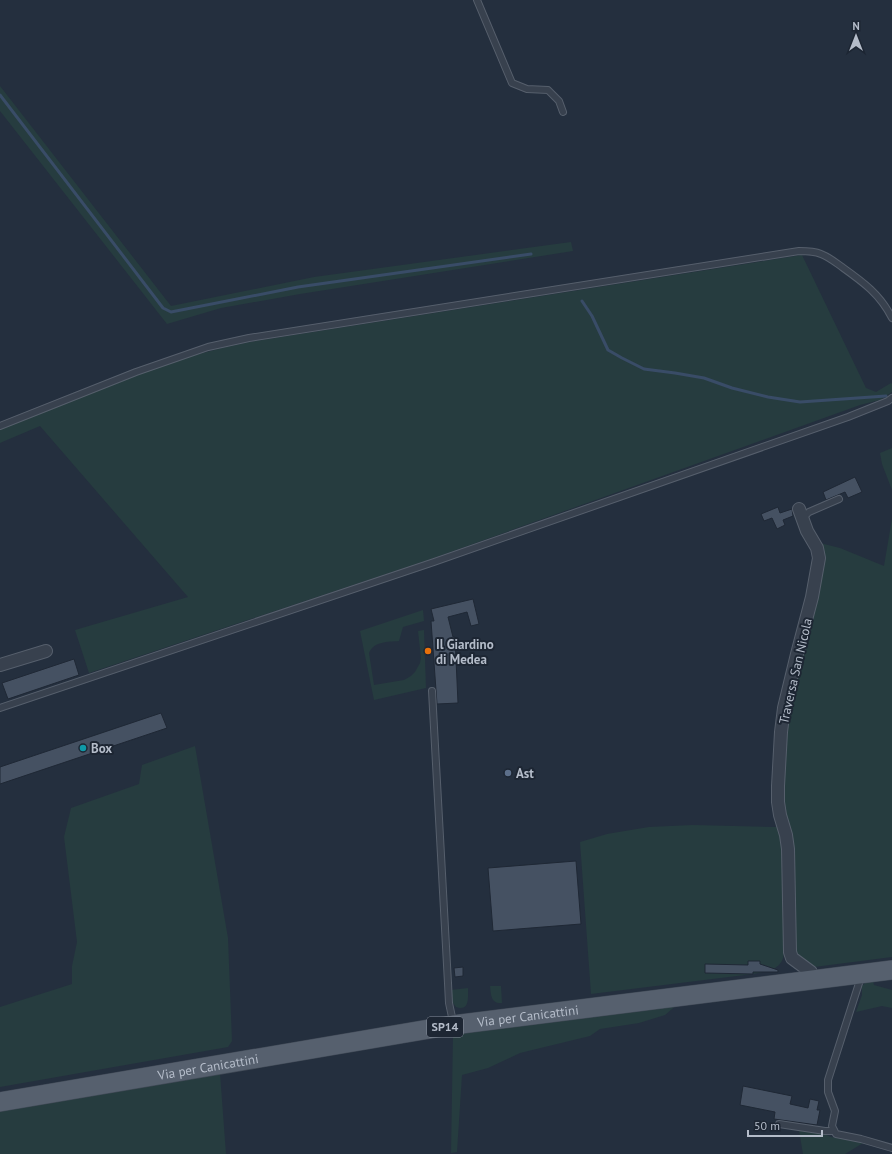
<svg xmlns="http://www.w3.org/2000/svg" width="892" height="1154" font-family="'PT Sans',sans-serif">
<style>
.green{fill:#263c3f}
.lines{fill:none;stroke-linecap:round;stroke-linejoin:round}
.stream{stroke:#394c67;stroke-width:3}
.building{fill:#455162;stroke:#1f2835}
.service-casing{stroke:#565f6c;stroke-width:8}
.minor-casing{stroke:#565f6c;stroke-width:14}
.primary-casing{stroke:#414a57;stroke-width:20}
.service{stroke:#38414e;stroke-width:6}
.minor{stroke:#38414e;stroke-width:12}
.primary{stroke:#56606e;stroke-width:19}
.food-dot{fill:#e8710a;stroke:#1d2633;stroke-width:1.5}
.culture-dot{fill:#0f9aa8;stroke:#1d2633;stroke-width:1.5}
.service-dot{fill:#5c6f8a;stroke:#1d2633;stroke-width:1.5}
.labels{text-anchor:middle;stroke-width:4;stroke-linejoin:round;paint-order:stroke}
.shield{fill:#1d2633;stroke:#878f9c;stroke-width:1}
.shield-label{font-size:12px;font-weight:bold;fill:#b4bcc9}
.poi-label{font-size:13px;font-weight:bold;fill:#b4bcc9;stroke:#1d2633;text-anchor:start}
.street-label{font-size:13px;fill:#b4bcc9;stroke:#1d2633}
</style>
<rect width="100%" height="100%" fill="#242f3e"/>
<g class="green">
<polygon points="0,86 171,306 314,277 571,242 573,251 300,294 221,308 167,324 0,111"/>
<polygon points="802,255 866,388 876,392 891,383 892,384 892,392 880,400 860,405 431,559 89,673 75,630 188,597 40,426 0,443 0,429 145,371 184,358 222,348 250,342"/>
<polygon points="892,448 892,490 882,464 880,453"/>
<polygon points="892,519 892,957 814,967 795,955 782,810 787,712 820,543 840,548 884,566"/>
<path d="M 423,610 L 424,621 L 403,627 L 399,641 C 388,642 374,641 369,653 L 374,685 L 404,680 L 411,676 L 415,672 L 420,663 L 421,658 L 418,631 L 424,630 L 426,688 L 374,700 L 360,631 Z"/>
<polygon points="195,746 228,938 232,1041 228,1047 0,1087 0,1007 72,984 72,966 77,942 64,837 71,808 139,784 142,765"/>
<path d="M 693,825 L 777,827 L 781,835 L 782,845 L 784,952 C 783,970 768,971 753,974 L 591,994 L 580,842 L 607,834 L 649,827 Z"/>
<polygon points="867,981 873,981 874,985 892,990 892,1008 882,1006 856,1012 862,995 862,986"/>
<path d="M 490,986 L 501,986 L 502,1003 C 491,1004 491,995 490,986 Z"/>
<path d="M 468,988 C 468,997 470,1012 456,1007 L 453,1003 L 451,990 Z"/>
<polygon points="679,1003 665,1015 639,1023 600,1029 590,1036 520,1053 488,1068 462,1075 457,1152 451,1153 453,1033"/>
<polygon points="220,1073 226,1154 0,1154 0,1106"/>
<polygon points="799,1130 826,1135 831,1137 863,1143 845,1154 803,1154"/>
</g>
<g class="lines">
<g class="stream">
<polyline points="0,95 163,308 171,312 298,287 531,254"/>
<polyline points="582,301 592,316 608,350 622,358 644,369 675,373 704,378 732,388 768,397 800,402 886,396"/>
</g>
</g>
<g class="building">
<polygon points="855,477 862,492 848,498 845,492 826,500 823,492"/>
<polygon points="778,507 780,513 792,509 793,516 783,520 785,525 777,529 772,518 764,521 761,514"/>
<polygon points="473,599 479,624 471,626 467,612 448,617 453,637 455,637 458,703 437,704 431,621 434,621 431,609"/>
<polygon points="74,659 79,675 8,699 2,683"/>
<polygon points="161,713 167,728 0,784 0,767"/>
<polygon points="576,861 581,924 493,931 488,868"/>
<polygon points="748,961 760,961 760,964 778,970 778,972 753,972 753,974 705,973 705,964 748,965"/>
<polygon points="463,967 463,976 455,977 454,968"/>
<polygon points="743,1086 792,1096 790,1104 808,1108 810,1099 819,1101 817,1110 820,1110 817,1125 774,1119 775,1112 740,1105"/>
</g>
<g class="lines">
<defs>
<g id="service">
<polyline points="477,0 512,83 527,89 548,90 559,101 563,112"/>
<path d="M 0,426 L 136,372 L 208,347 L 249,338 L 799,251 C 806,251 814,251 821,254 C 829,257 835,262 842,267 C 863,282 880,294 892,318"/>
<polyline points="803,518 809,512 839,499"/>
<polyline points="432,691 448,983 449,1003 452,1017"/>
<polyline points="0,708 434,562 848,417 888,401 892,398"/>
<polyline points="861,977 828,1080 828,1092 835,1111 832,1126 836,1134 861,1139 892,1148"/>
<polyline points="779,1124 825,1131 834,1131"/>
</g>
<g id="minor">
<polyline points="799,509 807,531 817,548 819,558 812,597 797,654 784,708 781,732 778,786 778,802 780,815 786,835 788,849 790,952 792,958 811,972"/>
<polyline points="0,665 46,651"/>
</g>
<g id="primary">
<path id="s1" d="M 0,1102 L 453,1025 L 892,970"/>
</g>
</defs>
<use href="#service" class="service-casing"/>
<use href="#minor" class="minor-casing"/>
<use href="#primary" class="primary-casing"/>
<use href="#service" class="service"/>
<use href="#minor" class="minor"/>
<use href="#primary" class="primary"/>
</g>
<circle class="food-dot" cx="428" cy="651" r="4"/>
<circle class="culture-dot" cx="83" cy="748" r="4"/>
<circle class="service-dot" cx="508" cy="773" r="4"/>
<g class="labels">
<rect class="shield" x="427" y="1017" width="36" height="20" rx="3"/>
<g class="shield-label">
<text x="445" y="1031">SP14</text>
</g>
<g class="poi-label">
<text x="436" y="649">Il Giardino<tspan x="436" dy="15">di Medea</tspan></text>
<text x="91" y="753">Box</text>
<text x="516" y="778">Ast</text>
</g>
<g class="street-label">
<text transform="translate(795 671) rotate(-77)" y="5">Traversa San Nicola</text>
<text dy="5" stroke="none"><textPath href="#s1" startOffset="535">Via per Canicattini</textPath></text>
<text dy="5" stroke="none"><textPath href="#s1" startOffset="211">Via per Canicattini</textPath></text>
</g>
</g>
<g transform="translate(856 36)" stroke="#1d2633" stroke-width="3" paint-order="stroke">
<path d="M0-3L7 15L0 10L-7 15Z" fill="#b4bcc9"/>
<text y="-6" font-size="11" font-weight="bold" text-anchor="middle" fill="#b4bcc9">N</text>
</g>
<path d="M748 1130v6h74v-6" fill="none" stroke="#b4bcc9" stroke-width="2"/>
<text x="754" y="1130" font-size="12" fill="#b4bcc9" stroke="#1d2633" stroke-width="3" paint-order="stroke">50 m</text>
</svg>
